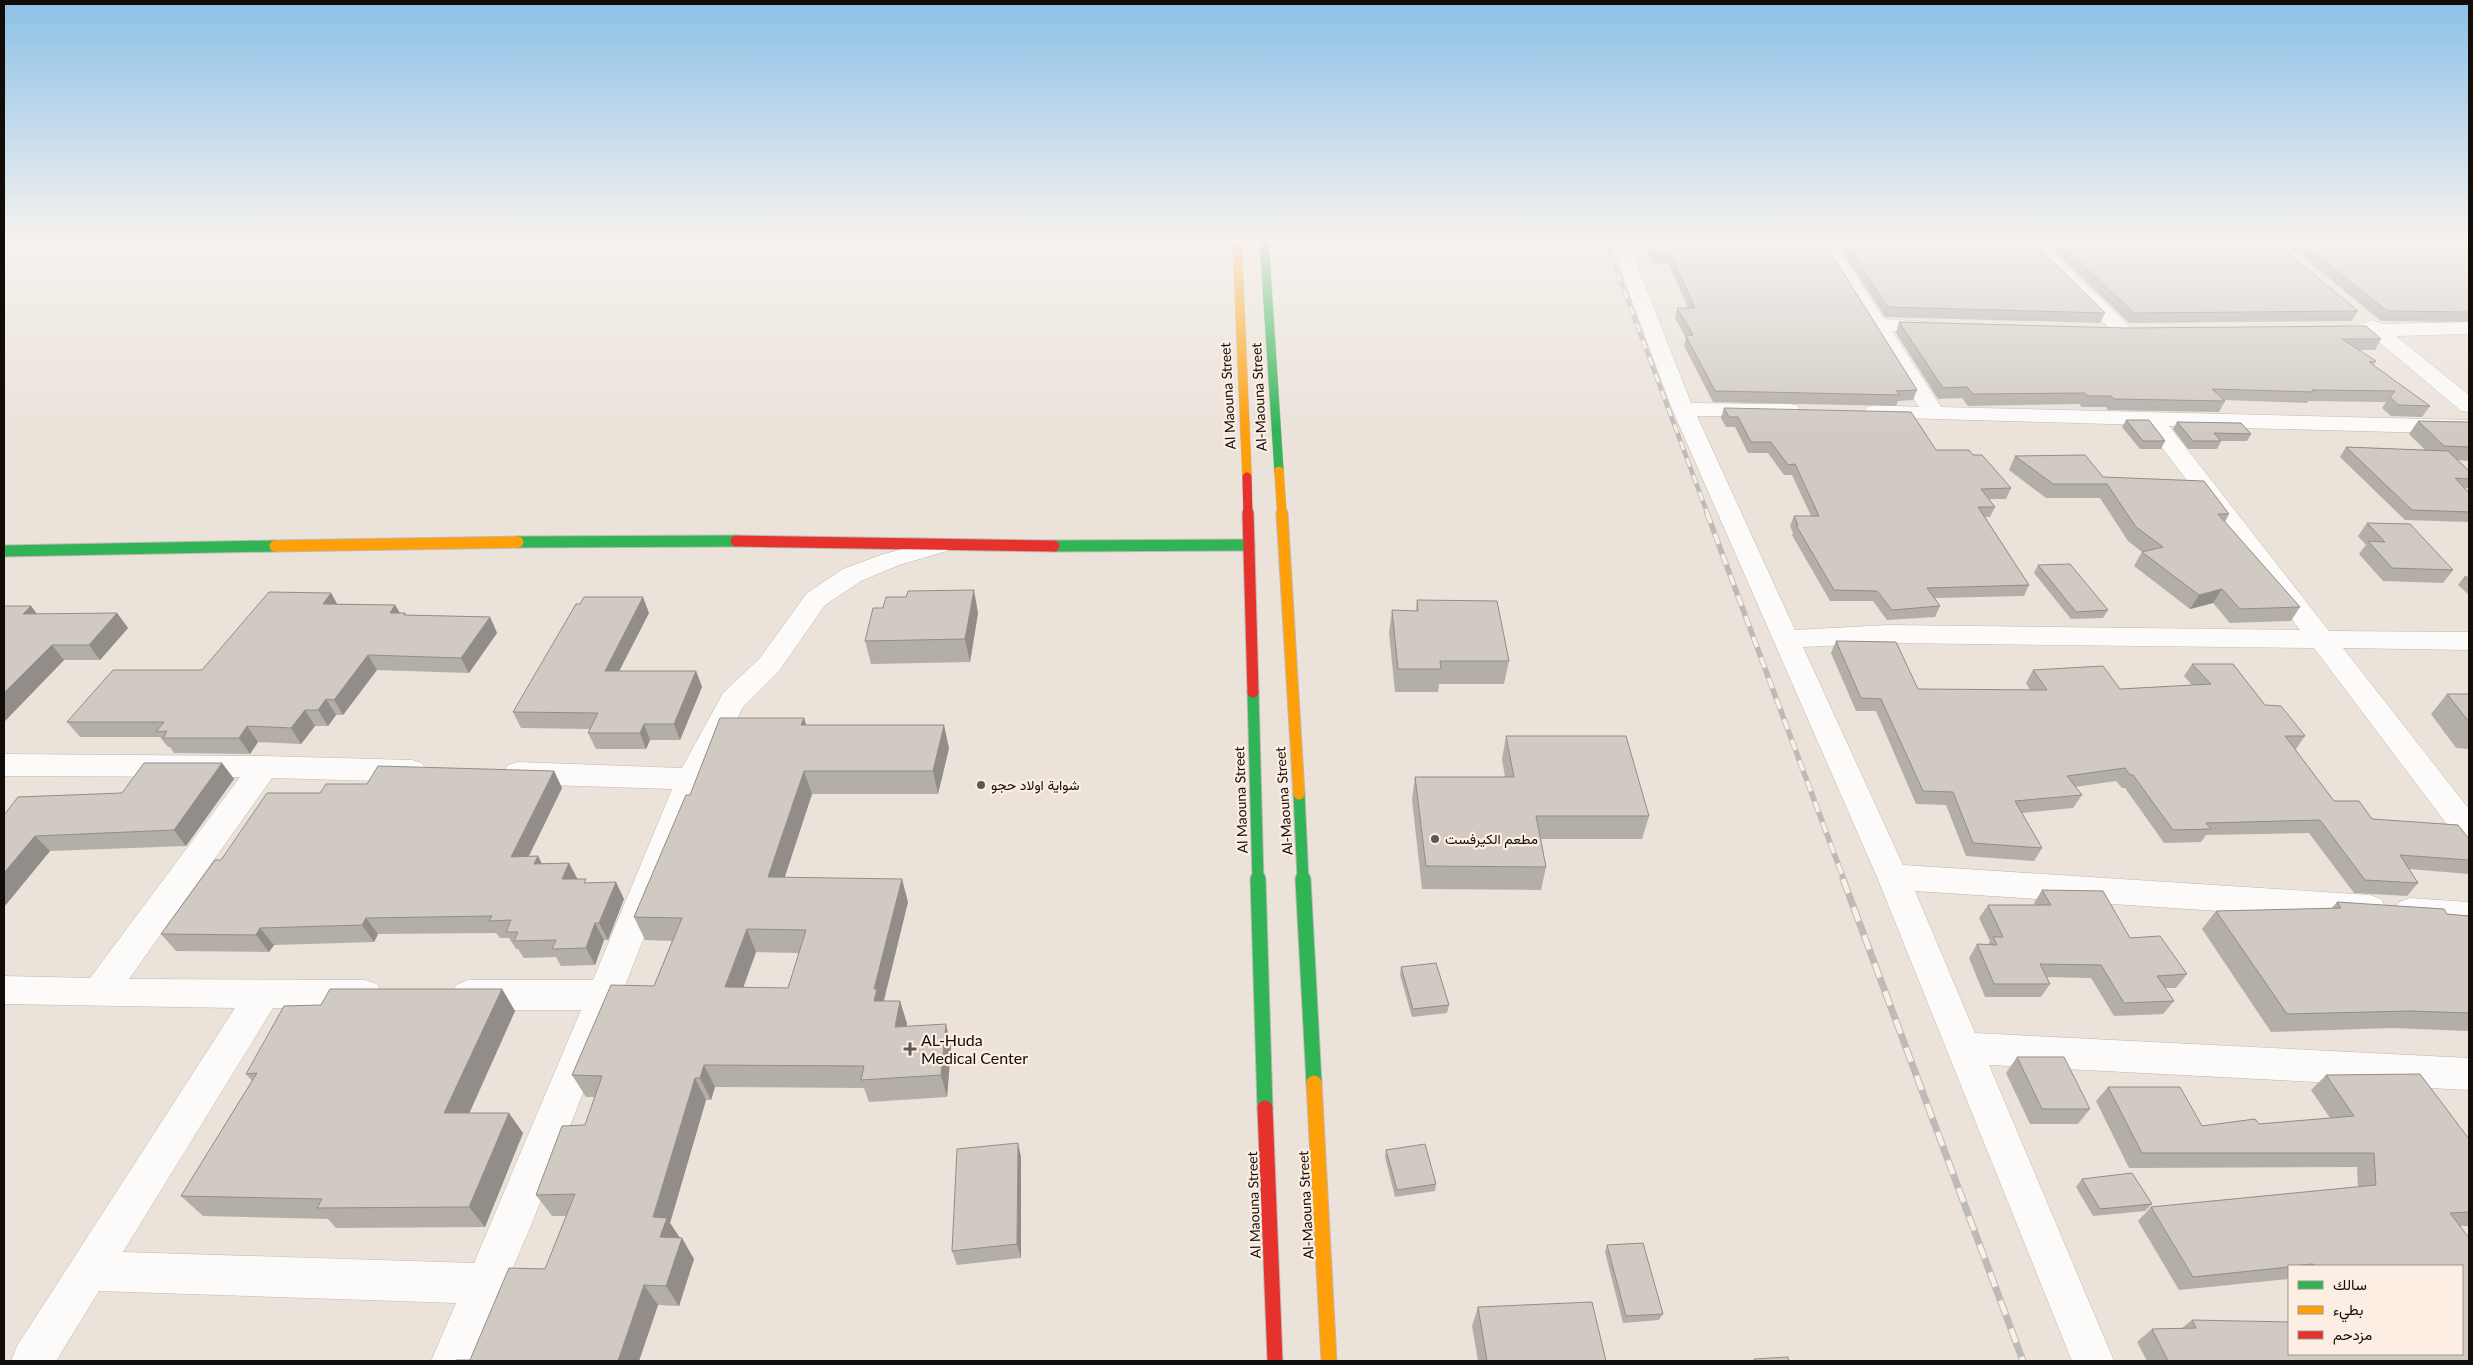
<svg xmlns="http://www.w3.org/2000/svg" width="2473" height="1365" font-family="Lato,Vazirmatn,sans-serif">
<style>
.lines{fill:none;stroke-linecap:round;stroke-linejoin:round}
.street-casing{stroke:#bfb8b2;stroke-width:1}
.fast-far2-casing{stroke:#bfb8b2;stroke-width:10}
.fast-far1-casing{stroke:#bfb8b2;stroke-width:13}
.fast-casing{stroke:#bfb8b2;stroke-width:17}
.slow-far2-casing{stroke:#bfb8b2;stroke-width:10}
.slow-far1-casing{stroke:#bfb8b2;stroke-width:13}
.slow-casing{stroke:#bfb8b2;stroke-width:17}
.jam-far2-casing{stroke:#bfb8b2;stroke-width:10}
.jam-far1-casing{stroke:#bfb8b2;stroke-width:13}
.jam-casing{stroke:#bfb8b2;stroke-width:17}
.street{fill:#fcfbf9;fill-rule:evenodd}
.fast-far2{stroke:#30b455;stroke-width:9}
.fast-far1{stroke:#30b455;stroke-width:11}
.fast{stroke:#30b455;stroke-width:15}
.slow-far2{stroke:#ff9f0a;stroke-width:9}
.slow-far1{stroke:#ff9f0a;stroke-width:11}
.slow{stroke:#ff9f0a;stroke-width:15}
.jam-far2{stroke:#e5322d;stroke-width:9}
.jam-far1{stroke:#e5322d;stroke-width:11}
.jam{stroke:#e5322d;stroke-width:15}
.rail-far2-casing{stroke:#bdbbb9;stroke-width:4.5}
.rail-far1-casing{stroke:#bdbbb9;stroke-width:5.5}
.rail-casing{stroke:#bdbbb9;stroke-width:7}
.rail-far2{stroke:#fdeee3;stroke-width:3;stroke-dasharray:9;stroke-linecap:butt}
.rail-far1{stroke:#fdeee3;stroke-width:4;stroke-dasharray:11;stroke-linecap:butt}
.rail{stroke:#fdeee3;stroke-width:5;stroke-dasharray:15;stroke-linecap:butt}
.wall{fill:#b4aea8;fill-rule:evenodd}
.shaded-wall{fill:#928d88}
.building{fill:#d1cac3;stroke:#928d88;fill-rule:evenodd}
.poi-dot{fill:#5e5752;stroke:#fdeee3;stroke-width:2}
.labels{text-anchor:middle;stroke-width:4.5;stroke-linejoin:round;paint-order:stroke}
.street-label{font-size:14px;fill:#120c08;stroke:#fdeee3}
.poi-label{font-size:14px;fill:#120c08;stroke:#fdeee3;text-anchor:start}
.near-poi-label{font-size:16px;fill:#120c08;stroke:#fdeee3;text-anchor:start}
</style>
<rect width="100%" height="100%" fill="#ebe2da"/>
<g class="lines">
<defs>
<g id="street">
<polygon points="1609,239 1627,239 1691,403 1789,404 1797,405 1800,410 1797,415 1789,416 1697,416 1795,630 1888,625 2300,630 2145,425 1867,417 1864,412 1867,407 1875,405 1919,407 1814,239 1832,239 1884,319 1944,323 1947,327 1944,331 1937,333 1892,331 1941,407 2469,420 2469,434 2169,426 2329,631 2469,632 2469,650 2343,648 2469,809 2469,843 2458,839 2314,648 1888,643 1803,647 1903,865 2370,895 2381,899 2386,908 2381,917 2370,921 1915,891 1975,1033 2469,1058 2469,1090 1989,1065 2114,1361 2072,1361 1877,877 1672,409"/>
<polygon points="2020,239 2039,239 2130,327 2133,331 2130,335 2123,337 2116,335"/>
<polygon points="2372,320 2382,324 2469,322 2469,334 2396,336 2469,395 2469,412 2461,411 2372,336 2327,335 2324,331 2327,327 2363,324"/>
<polygon points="938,539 947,541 950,546 947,551 899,565 861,581 825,605 779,671 743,707 706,779 532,1223 473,1361 431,1361 456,1303 99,1291 56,1361 11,1361 17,1346 235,1008 4,1004 4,976 90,978 240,777 4,776 4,754 264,756 412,760 422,763 427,771 422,779 412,782 272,778 129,979 365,980 377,984 382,994 377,1004 365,1008 273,1008 123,1252 474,1263 581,1010 468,1010 456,1005 451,995 456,985 468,980 593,980 672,789 518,784 508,781 503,773 508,765 518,762 682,768 723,693 759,659 807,593 843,569 881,555"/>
<polygon points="2410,898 2469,902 2469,928 2410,924 2399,920 2394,911 2399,902"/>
</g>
<polyline id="fast-far2" points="1264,239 1279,471"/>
<g id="fast-far1">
<polyline points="518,542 736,541"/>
<polyline points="1054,546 1249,545"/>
<polyline points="4,551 275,546"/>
<polyline points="1253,692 1258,880"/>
<polyline points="1299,794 1303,880"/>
</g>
<g id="fast">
<polyline points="1258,879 1265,1108"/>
<polyline points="1303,879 1314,1083"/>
</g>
<g id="slow-far2">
<polyline points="1237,239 1247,477"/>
<polyline points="1279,471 1282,515"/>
</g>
<g id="slow-far1">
<polyline points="1282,513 1299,794"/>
<polyline points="275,546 518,542"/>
</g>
<polyline id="slow" points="1314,1083 1329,1361"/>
<polyline id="jam-far2" points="1247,477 1248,515"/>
<g id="jam-far1">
<polyline points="1248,513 1253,692"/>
<polyline points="736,541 1054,546"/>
</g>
<polyline id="jam" points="1265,1108 1275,1361"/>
</defs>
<use href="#street" class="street-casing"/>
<use href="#fast-far2" class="fast-far2-casing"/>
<use href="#fast-far1" class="fast-far1-casing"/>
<use href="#fast" class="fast-casing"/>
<use href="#slow-far2" class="slow-far2-casing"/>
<use href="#slow-far1" class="slow-far1-casing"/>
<use href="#slow" class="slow-casing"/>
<use href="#jam-far2" class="jam-far2-casing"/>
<use href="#jam-far1" class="jam-far1-casing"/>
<use href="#jam" class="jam-casing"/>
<use href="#street" class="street"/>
<use href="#fast-far2" class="fast-far2"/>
<use href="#fast-far1" class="fast-far1"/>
<use href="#fast" class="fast"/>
<use href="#slow-far2" class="slow-far2"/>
<use href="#slow-far1" class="slow-far1"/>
<use href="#slow" class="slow"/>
<use href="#jam-far2" class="jam-far2"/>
<use href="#jam-far1" class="jam-far1"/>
<use href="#jam" class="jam"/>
<defs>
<polyline id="rail-far2" points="1605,239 1708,515"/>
<polyline id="rail-far1" points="1707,513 1844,880"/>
<polyline id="rail" points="1843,879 2023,1361"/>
</defs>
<use href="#rail-far2" class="rail-far2-casing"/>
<use href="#rail-far1" class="rail-far1-casing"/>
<use href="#rail" class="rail-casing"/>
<use href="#rail-far2" class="rail-far2"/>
<use href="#rail-far1" class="rail-far1"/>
<use href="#rail" class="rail"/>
</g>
<g class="wall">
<polygon points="1641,239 1822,239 1917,390 1913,400 1898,401 1896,406 1713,402 1684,346 1686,338 1675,318 1677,308 1688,308 1669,264 1654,265"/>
<polygon points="1834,239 2030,239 2105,313 2100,323 1885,317"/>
<polygon points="2042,239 2271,239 2358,311 2352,321 2129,323"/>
<polygon points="2281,239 2469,239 2469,322 2381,321"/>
<polygon points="1899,322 2381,339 2375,350 2359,350 2376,361 2374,365 2430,406 2422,417 2391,416 2382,408 2386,402 2308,401 2307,403 2224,400 2225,401 2219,412 2108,410 2106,407 2082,407 2079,404 1968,406 1962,398 1938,399 1896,333"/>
<polygon points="1724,408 1936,450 1973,455 2011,488 2006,499 1989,499 1995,507 1990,517 1985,517 2029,585 2024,596 1935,598 1940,606 1935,617 1887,620 1873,601 1830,601 1792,535 1793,533 1790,526 1794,516 1811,516 1792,475 1784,475 1768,453 1748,453 1735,427 1726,427 1721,418"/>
<polygon points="2126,420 2165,441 2161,449 2140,449 2122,427"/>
<polygon points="2418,421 2469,422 2469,461 2458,460 2469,471 2469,488 2465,488 2469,493 2469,522 2405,520 2340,457 2346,447 2425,450 2409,434"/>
<polygon points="2177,422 2251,434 2247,441 2221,441 2217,449 2188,449 2173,429"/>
<polygon points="2015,456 2103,477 2229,514 2225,522 2300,607 2291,621 2230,623 2213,603 2190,609 2134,566 2142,552 2128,541 2100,498 2046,498 2009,470"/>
<polygon points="2367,523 2453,570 2443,583 2383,581 2359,554 2366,545 2358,536"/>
<polygon points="2038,565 2108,610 2103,618 2071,619 2034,573"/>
<polygon points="2464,577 2469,577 2469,595 2458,585"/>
<polygon points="331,593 337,604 395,605 400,613 405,613 406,615 490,617 497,633 469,673 377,670 343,715 336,715 328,726 315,726 301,744 258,742 250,754 174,753 170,747 168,747 160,737 80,737 67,722 202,670"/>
<polygon points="1417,600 1509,661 1504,684 1439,684 1438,692 1395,692 1389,633 1392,610 1416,611"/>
<polygon points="4,606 31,606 37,614 117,613 128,628 100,660 64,660 4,722"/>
<polygon points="649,613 619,671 696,671 702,687 680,740 650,740 646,749 596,749 588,733 591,729 521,728 513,712"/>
<polygon points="978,613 970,662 871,664 865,641"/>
<polygon points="1836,641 1918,689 2030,690 2026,683 2033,670 2120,689 2192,685 2184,676 2192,664 2265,705 2305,736 2296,749 2295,749 2334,801 2372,819 2469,839 2469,874 2409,869 2418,883 2407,896 2354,893 2309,833 2206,835 2201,842 2164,843 2125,788 2122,788 2116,781 2075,787 2082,795 2073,808 2022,813 2042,848 2034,861 1966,856 1946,805 1916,804 1876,711 1856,711 1831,653"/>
<polygon points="2447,694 2469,694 2469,749 2456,748 2431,714"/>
<path d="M 804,718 L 806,725 L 949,748 L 938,794 L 812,794 L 784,878 L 908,902 L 884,1001 L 900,1001 L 907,1024 L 906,1027 L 951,1047 L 947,1097 L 869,1102 L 864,1088 L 715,1087 L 711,1100 L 706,1100 L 670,1223 L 694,1259 L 679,1306 L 658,1305 L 639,1361 L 455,1361 L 470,1360 L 545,1269 L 566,1216 L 552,1216 L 536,1195 L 585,1125 L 595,1097 L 586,1097 L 572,1075 L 654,986 L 672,941 L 645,940 L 634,917 L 690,795 ZM 756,952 L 799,953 L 788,988 L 743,988 Z"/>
<polygon points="1506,736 1649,816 1642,839 1541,839 1546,867 1541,890 1422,889 1412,800 1415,777 1505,777 1502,759"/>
<polygon points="222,763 234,779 186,846 50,851 4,907 4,815 122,793"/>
<polygon points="554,771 562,788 529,856 538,856 542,864 569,863 577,879 624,899 608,940 604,940 595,965 561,966 556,957 524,958 518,949 516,949 509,938 500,938 496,933 378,934 374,942 274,945 269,952 176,951 161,934 221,860 320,793 367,784"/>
<polygon points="2042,890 2130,938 2187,974 2176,988 2165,988 2174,1001 2163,1014 2114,1016 2091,978 2047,977 2050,984 2041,997 1985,997 1969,958 1977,944 1988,945 1990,941 1979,918 1988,905 2035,905 2034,903"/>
<polygon points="2337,902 2447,914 2469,916 2469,1031 2392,1028 2271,1032 2202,929 2216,911 2331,909"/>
<polygon points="1401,967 1449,1005 1447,1013 1412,1017 1400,975"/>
<polygon points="502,989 515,1011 469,1113 523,1133 485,1227 336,1228 328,1219 203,1216 181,1196 252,1081 246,1074"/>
<polygon points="2017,1057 2090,1109 2078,1124 2030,1124 2006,1073"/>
<polygon points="2326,1075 2469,1139 2469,1226 2460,1226 2469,1361 2147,1361 2137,1342 2152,1329 2182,1328 2192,1320 2462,1354 2462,1266 2289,1266 2289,1279 2179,1290 2138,1221 2151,1207 2358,1187 2357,1167 2129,1168 2096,1101 2108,1087 2202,1126 2259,1124 2330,1118 2311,1090"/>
<polygon points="1386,1150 1436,1184 1435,1191 1395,1197 1385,1157"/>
<polygon points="1021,1157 1021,1258 957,1265 952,1251"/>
<polygon points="2082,1179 2152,1204 2145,1211 2093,1216 2076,1187"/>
<polygon points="1607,1245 1663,1314 1659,1320 1623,1323 1605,1252"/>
<polygon points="1478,1307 1606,1361 1478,1361 1472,1326"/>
</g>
<g class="shaded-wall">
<polygon points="2222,589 2213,603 2190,609 2199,595"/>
<polygon points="974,590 978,613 970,662 965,639"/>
<polygon points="331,593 340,609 323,604"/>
<polygon points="643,597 649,613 611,687 605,671"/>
<polygon points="395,605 404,620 390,613"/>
<polygon points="31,606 42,621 23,614"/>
<polygon points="117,613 128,628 100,660 89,645"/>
<polygon points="490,617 497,633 469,673 461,658"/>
<polygon points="52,645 64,660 4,722 4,693"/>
<polygon points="368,655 377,670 343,715 334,700"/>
<polygon points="696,671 702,687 680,740 674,724"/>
<polygon points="326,699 336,715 328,726 318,710"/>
<polygon points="305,710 315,726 301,744 291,728"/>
<polygon points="804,718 811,741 801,725"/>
<polygon points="644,724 650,740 646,749 640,733"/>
<polygon points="944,725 949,748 938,794 933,771"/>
<polygon points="247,726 258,742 250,754 239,738"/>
<polygon points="222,763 234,779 186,846 174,830"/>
<polygon points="554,771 562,788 520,874 511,857"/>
<polygon points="804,771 812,794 777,901 768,877"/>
<polygon points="35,836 50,851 4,907 4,873"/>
<polygon points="538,856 547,873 534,864"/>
<polygon points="569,863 578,880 562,879"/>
<polygon points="902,879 908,902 882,1007 874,1001 874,989"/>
<polygon points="616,882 624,899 608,940 599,923"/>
<polygon points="366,918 378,934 374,942 362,925"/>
<polygon points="595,923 604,940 595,965 586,948"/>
<polygon points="260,928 274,945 269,952 256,935"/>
<polygon points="747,929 756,952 735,1010 725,987"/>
<polygon points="502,989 515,1011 460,1134 444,1113"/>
<polygon points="900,1001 907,1024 902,1050 895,1027"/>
<polygon points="946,1024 951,1047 947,1097 941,1075"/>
<polygon points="704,1065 715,1087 711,1100 700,1078"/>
<polygon points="695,1078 706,1100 670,1223 680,1238 660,1237 653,1217"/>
<polygon points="509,1113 523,1133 485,1227 469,1207"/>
<polygon points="1018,1143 1021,1157 1021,1258 1017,1244"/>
<polygon points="682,1238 694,1259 679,1306 666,1286"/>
<polygon points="644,1285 658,1305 639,1361 618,1361"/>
</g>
<g class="building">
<polygon points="1648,239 1822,239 1917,390 1896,391 1900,395 1715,391 1686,336 1693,335 1677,308 1695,308 1671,255 1656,256"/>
<polygon points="1843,239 2030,239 2105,313 1888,307"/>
<polygon points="2055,239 2271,239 2358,311 2134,313"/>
<polygon points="2297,239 2469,239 2469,312 2387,311"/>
<polygon points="1899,322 2128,328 2366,326 2381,339 2342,339 2376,361 2369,362 2430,406 2398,405 2390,397 2395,391 2312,390 2314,392 2212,389 2225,401 2114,399 2111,396 2087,396 2085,393 1973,394 1967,387 1943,388"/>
<polygon points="1724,408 1911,412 1936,450 1969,450 1973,455 1982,455 2011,488 1981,489 1995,507 1978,507 2029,585 1927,588 1940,606 1892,610 1877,591 1834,590 1796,525 1798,525 1794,516 1819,516 1795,464 1788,465 1771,442 1751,442 1738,417 1729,417"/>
<polygon points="2126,420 2149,420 2165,441 2143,441"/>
<polygon points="2418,421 2469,422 2469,447 2444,446"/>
<polygon points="2177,422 2241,423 2251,434 2214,433 2221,441 2193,441"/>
<polygon points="2346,447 2448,451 2469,471 2469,479 2455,478 2469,493 2469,512 2412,510"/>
<polygon points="2085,455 2103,477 2204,481 2229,514 2218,514 2300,607 2240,609 2222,589 2199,595 2142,552 2163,547 2136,527 2107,484 2053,484 2015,456"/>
<polygon points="2367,523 2410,524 2453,570 2392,568 2368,541 2385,542"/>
<polygon points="2070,564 2108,610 2076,612 2038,565"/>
<polygon points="2464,577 2469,577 2469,581"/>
<polygon points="974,590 965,639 865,641 873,608 883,608 886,597 906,597 908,591"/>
<polygon points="269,592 331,593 323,604 395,605 390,613 405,613 404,615 490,617 461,658 368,655 334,700 326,699 318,710 305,710 291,728 247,726 239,738 163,738 167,731 156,732 164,722 67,722 113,670 202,670"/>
<polygon points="584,597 643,597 605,671 696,671 674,724 644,724 640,733 588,733 598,713 513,712 576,604 580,604"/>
<polygon points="1417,600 1497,601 1509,661 1440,661 1441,669 1398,669 1392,610 1418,611"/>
<polygon points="4,606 31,606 23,614 117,613 89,645 52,645 4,693"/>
<polygon points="1836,641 1896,642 1918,689 2047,690 2033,670 2103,666 2120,689 2211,684 2192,664 2233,664 2265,705 2281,706 2305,736 2285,736 2334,801 2359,801 2372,819 2458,825 2469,839 2469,860 2400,855 2418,883 2365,880 2320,820 2206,823 2211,829 2173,830 2133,775 2130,775 2125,768 2067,776 2082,795 2015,801 2042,848 1973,843 1953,792 1923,791 1881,699 1861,698"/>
<polygon points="2447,694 2469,694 2469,722"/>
<path d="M 720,718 L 804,718 L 801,725 L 944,725 L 933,771 L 804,771 L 768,877 L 902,879 L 874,989 L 877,989 L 874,1001 L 900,1001 L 895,1027 L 946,1024 L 941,1075 L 861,1080 L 864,1066 L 704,1065 L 700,1078 L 695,1078 L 653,1217 L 667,1218 L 660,1237 L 682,1238 L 666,1286 L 644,1285 L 618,1361 L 455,1361 L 456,1360 L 470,1360 L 509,1268 L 545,1269 L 575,1194 L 536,1195 L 562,1126 L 585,1125 L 602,1076 L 572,1075 L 611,985 L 654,986 L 682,918 L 634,917 L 686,795 L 690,795 ZM 747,929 L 806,930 L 788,988 L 725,987 Z"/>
<polygon points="1506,736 1626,736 1649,816 1536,816 1546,867 1426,866 1415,777 1514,777"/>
<polygon points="144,763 222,763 174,830 35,836 4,873 4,815 18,797 122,793"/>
<polygon points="378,766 554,771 511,857 538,856 534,864 569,863 562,879 586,879 584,883 616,882 599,923 595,923 586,948 552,949 556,940 514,941 518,932 506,932 511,920 489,921 492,916 366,918 362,925 260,928 256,935 161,934 215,860 221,860 267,793 320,793 326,784 367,784"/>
<polygon points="2042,890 2103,891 2130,938 2160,936 2187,974 2157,976 2174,1001 2124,1003 2101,965 2040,964 2050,984 1994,984 1977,944 1997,945 1993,937 2003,937 1988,905 2051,905"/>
<polygon points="2337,902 2444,909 2447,914 2469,916 2469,1013 2410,1011 2287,1014 2216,911 2341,908"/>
<polygon points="1436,963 1449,1005 1413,1009 1401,967"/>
<polygon points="330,989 502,989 444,1113 509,1113 469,1207 317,1208 322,1199 181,1196 257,1073 246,1074 284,1006 321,1005"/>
<polygon points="2017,1057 2064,1057 2090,1109 2042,1109"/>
<polygon points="2420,1074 2469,1139 2469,1212 2450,1213 2469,1238 2469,1361 2168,1361 2152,1329 2196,1328 2192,1320 2289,1322 2289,1354 2462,1354 2462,1266 2314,1266 2313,1264 2289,1266 2289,1267 2193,1277 2151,1207 2376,1185 2374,1153 2142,1153 2108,1087 2180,1087 2202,1126 2255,1119 2259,1124 2354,1116 2326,1075"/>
<polygon points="1018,1143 1017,1244 952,1251 957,1149"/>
<polygon points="1425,1144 1436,1184 1397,1190 1386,1150"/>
<polygon points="2132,1173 2152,1204 2100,1209 2082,1179"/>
<polygon points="1643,1243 1663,1314 1626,1316 1607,1245"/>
<polygon points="1592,1302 1606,1361 1487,1361 1478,1307"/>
<polygon points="1788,1357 1789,1361 1755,1361 1754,1359"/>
</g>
<linearGradient id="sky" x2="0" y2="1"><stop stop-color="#8bc1e8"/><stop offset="0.56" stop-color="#f6f2ee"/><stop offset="1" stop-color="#f6f2ee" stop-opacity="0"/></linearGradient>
<rect width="2473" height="430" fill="url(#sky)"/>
<g class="poi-dot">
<circle cx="981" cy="785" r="5"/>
<circle cx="1435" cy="839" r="5"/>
<path d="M907.5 1041.5h5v5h5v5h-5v5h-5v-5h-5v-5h5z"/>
</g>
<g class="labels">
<g class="street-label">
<text transform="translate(1228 396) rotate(-93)" y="5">Al Maouna Street</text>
<text transform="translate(1259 397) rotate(-93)" y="5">Al-Maouna Street</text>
<text transform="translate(1241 800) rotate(-92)" y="5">Al Maouna Street</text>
<text transform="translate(1284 801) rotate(-94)" y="5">Al-Maouna Street</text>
<text transform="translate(1254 1205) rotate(-92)" y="5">Al Maouna Street</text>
<text transform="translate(1306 1205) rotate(-93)" y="5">Al-Maouna Street</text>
</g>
<g class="poi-label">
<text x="991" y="790">شواية اولاد حجو</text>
<text x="1445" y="844">مطعم الكيرفست</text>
</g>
<g class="near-poi-label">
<text x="921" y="1046">AL-Huda<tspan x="921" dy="18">Medical Center</tspan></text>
</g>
</g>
<rect width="2473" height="1365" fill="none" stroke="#120c08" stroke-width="10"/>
<rect x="2288" y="1265" width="175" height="90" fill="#fdeee3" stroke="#9f948b"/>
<rect x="2298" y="1281" width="25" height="8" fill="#30b455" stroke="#9f948b"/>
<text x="2333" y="1290" font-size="15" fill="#120c08">سالك</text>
<rect x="2298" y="1306" width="25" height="8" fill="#ff9f0a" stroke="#9f948b"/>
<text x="2333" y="1315" font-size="15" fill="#120c08">بطيء</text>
<rect x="2298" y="1331" width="25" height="8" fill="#e5322d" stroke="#9f948b"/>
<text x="2333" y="1340" font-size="15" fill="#120c08">مزدحم</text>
</svg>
